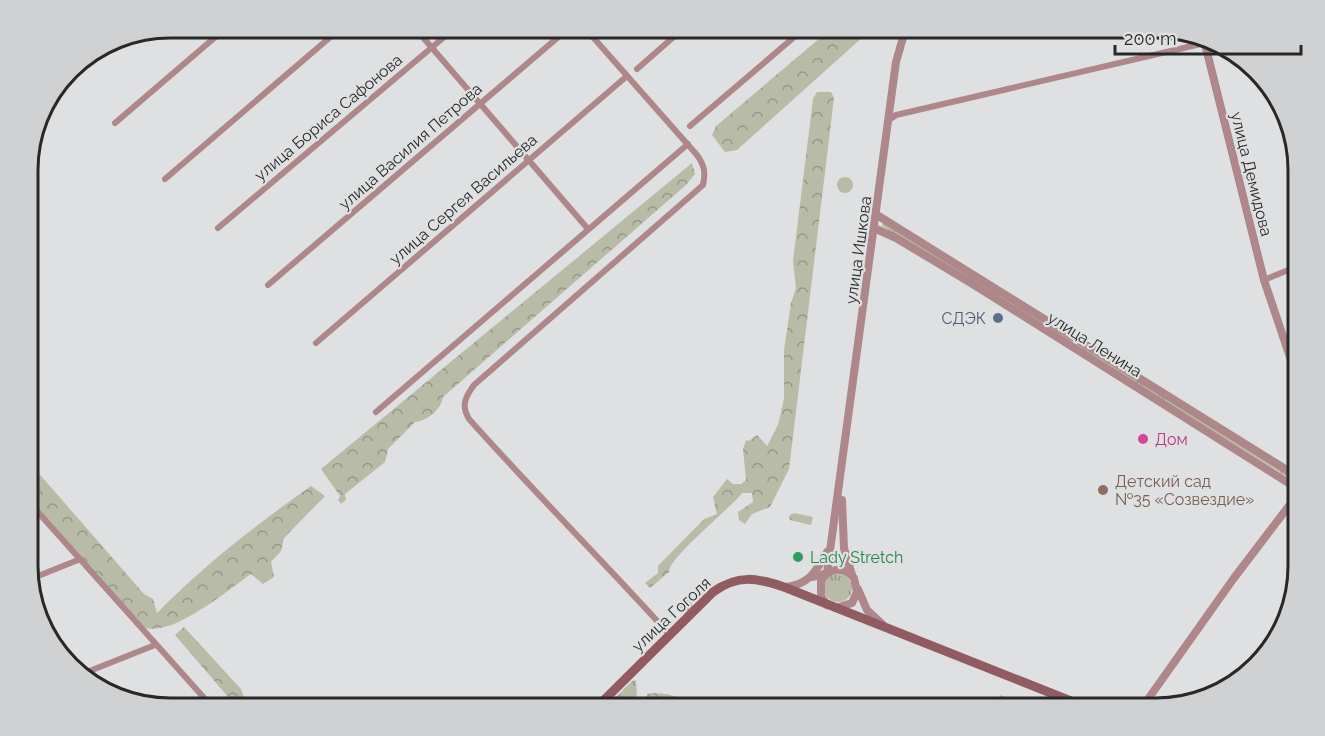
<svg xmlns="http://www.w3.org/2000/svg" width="1325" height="736" font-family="Raleway,sans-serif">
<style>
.grass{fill:url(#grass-tufts)}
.forest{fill:url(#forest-crowns)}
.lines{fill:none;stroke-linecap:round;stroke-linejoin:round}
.minor{stroke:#ad878a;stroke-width:6}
.tertiary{stroke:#ad878a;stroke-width:8}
.secondary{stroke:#915b62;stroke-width:9}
.service-dot{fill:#5c6f8a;stroke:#dfe0e1;stroke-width:2}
.hotel-dot{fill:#d1479c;stroke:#dfe0e1;stroke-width:2}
.education-dot{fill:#8d6e63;stroke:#dfe0e1;stroke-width:2}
.leisure-dot{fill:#2e9e5b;stroke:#dfe0e1;stroke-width:2}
.labels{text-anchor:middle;stroke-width:4.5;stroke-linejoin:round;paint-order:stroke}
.street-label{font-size:16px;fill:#282828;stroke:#dfe0e1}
.service-label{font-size:16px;fill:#4e5e75;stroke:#dfe0e1;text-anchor:end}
.hotel-label{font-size:16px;fill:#b23c85;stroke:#dfe0e1;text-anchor:start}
.education-label{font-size:16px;fill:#785e54;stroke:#dfe0e1;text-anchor:start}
.leisure-label{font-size:16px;fill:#27864d;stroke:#dfe0e1;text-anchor:start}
.rim{fill:none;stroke:#282828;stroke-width:3}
</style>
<defs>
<pattern id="grass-tufts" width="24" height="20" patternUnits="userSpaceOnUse" patternTransform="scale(1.5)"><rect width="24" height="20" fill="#b8bba6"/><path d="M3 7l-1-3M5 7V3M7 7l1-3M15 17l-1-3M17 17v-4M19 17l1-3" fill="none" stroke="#969887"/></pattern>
<pattern id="forest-crowns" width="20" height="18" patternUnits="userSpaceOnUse" patternTransform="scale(1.5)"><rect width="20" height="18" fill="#b8bba6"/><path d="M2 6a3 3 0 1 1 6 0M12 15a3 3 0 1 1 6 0" fill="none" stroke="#969887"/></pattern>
</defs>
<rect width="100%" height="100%" fill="#dfe0e1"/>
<g class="grass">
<polygon points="883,223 884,223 1296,479 1294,481 882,226"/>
<circle cx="838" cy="588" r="14"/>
<circle cx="685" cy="606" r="7"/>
<polygon points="636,680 637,695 625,708 604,709 632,681"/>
</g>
<g class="forest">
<polygon points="833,27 874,27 737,150 725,152 712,135 716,126"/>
<path d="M 817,92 L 831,92 L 834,98 L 789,469 L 770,507 L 752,514 L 745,524 L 739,520 L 738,512 L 753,502 L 752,493 L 742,493 C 729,510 669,557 669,572 L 650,588 L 645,583 L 658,573 L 658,566 L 704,519 L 717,514 L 713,497 L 727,479 L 733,484 L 741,484 L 746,480 L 743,449 L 746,440 L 749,441 L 757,435 L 767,446 L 778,425 L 784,399 L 784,350 L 791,303 L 796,288 L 793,261 L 813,99 Z"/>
<path d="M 692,163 L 695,174 L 686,185 L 443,397 C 441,410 427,421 415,422 L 388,449 L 385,462 L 345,494 L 346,500 L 341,504 L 338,500 L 340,496 L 321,469 Z"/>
<circle cx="845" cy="185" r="8"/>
<path d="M 28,461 L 144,594 L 153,599 L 157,613 C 204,565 256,525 311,486 L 325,496 L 284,538 L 281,551 L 271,562 L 274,577 L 263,584 L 251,574 C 229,589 171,639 143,627 C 140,625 135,621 132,619 L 28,497 Z"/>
<polygon points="794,513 813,517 811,525 790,520 789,516"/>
<polygon points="184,627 241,689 248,709 234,709 229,698 175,635"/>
<polygon points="655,693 667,694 704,706 703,709 665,709 647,698 647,694"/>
<polygon points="1000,695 1036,709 994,709"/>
</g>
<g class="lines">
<g class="minor">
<polyline points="414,27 588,229"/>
<path d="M 584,27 L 697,155 C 704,165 706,172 703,185 L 474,385 C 465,397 461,406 469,419 C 535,493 604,562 670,635"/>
<polyline points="76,67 98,49"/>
<polyline points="637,69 685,27"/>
<polyline points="889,120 896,115 1205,43"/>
<polyline points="115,123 227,27"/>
<polyline points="690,126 806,27"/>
<polyline points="165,179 342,27"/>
<polyline points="218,228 456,27"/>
<polyline points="1264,280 1298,266"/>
<polyline points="268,285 570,27"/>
<polyline points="316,343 627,76"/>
<polyline points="376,412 688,144"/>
<polyline points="28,501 214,709"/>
<polyline points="28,580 78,560"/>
<polyline points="82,674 155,645"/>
</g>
<g class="tertiary">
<polyline points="1204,40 1264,280 1298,381"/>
<polyline points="877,215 1298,477"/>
<polyline points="874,228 896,238 971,283 1298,489"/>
<polyline points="842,500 844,548 852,575"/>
<polyline points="813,577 827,573 896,62 906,27"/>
<path d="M 786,587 C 810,584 816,571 827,552"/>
<polyline points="858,589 867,610 883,625"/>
<path d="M 827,605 L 821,596 L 821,581 C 829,567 844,566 854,578 L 857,592 L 852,603 L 836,608"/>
<polyline points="1141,709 1234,578 1298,494"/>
</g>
<path class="secondary" d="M 595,709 L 713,592 C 738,574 757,578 784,587 L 1091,709"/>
</g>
<circle class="service-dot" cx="998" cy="318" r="6"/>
<circle class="hotel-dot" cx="1143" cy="439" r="6"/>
<circle class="education-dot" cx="1103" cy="490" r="6"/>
<circle class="leisure-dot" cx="798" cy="557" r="6"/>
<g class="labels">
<g class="street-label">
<text transform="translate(328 117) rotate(-40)" y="6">улица Бориса Сафонова</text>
<text transform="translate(410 146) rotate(-41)" y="6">улица Василия Петрова</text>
<text transform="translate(1252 174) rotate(76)" y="6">улица Демидова</text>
<text transform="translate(463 199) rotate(-41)" y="6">улица Сергея Васильева</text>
<text transform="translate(858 250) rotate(-82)" y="6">улица Ишкова</text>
<text transform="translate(1095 344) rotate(32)" y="6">улица Ленина</text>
<text transform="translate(671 614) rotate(-43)" y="6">улица Гоголя</text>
</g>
<g class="service-label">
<text x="986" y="324">СДЭК</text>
</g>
<g class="hotel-label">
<text x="1155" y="445">Дом</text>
</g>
<g class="education-label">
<text x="1115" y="487">Детский сад<tspan x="1115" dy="18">№35 «Созвездие»</tspan></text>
</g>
<g class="leisure-label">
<text x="810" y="563">Lady Stretch</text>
</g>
</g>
<path d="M0 0H1325V736H0ZM170 38H1156A132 132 0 0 1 1288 170V566A132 132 0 0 1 1156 698H170A132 132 0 0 1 38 566V170A132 132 0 0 1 170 38Z" fill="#d0d1d2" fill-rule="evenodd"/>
<path class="rim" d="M170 38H1156A132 132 0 0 1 1288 170V566A132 132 0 0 1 1156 698H170A132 132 0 0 1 38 566V170A132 132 0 0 1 170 38Z"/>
<path d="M1115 45v9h186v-9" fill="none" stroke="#282828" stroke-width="3"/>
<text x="1124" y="45" font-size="18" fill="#282828" stroke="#dfe0e1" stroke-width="4.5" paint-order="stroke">200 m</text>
</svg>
